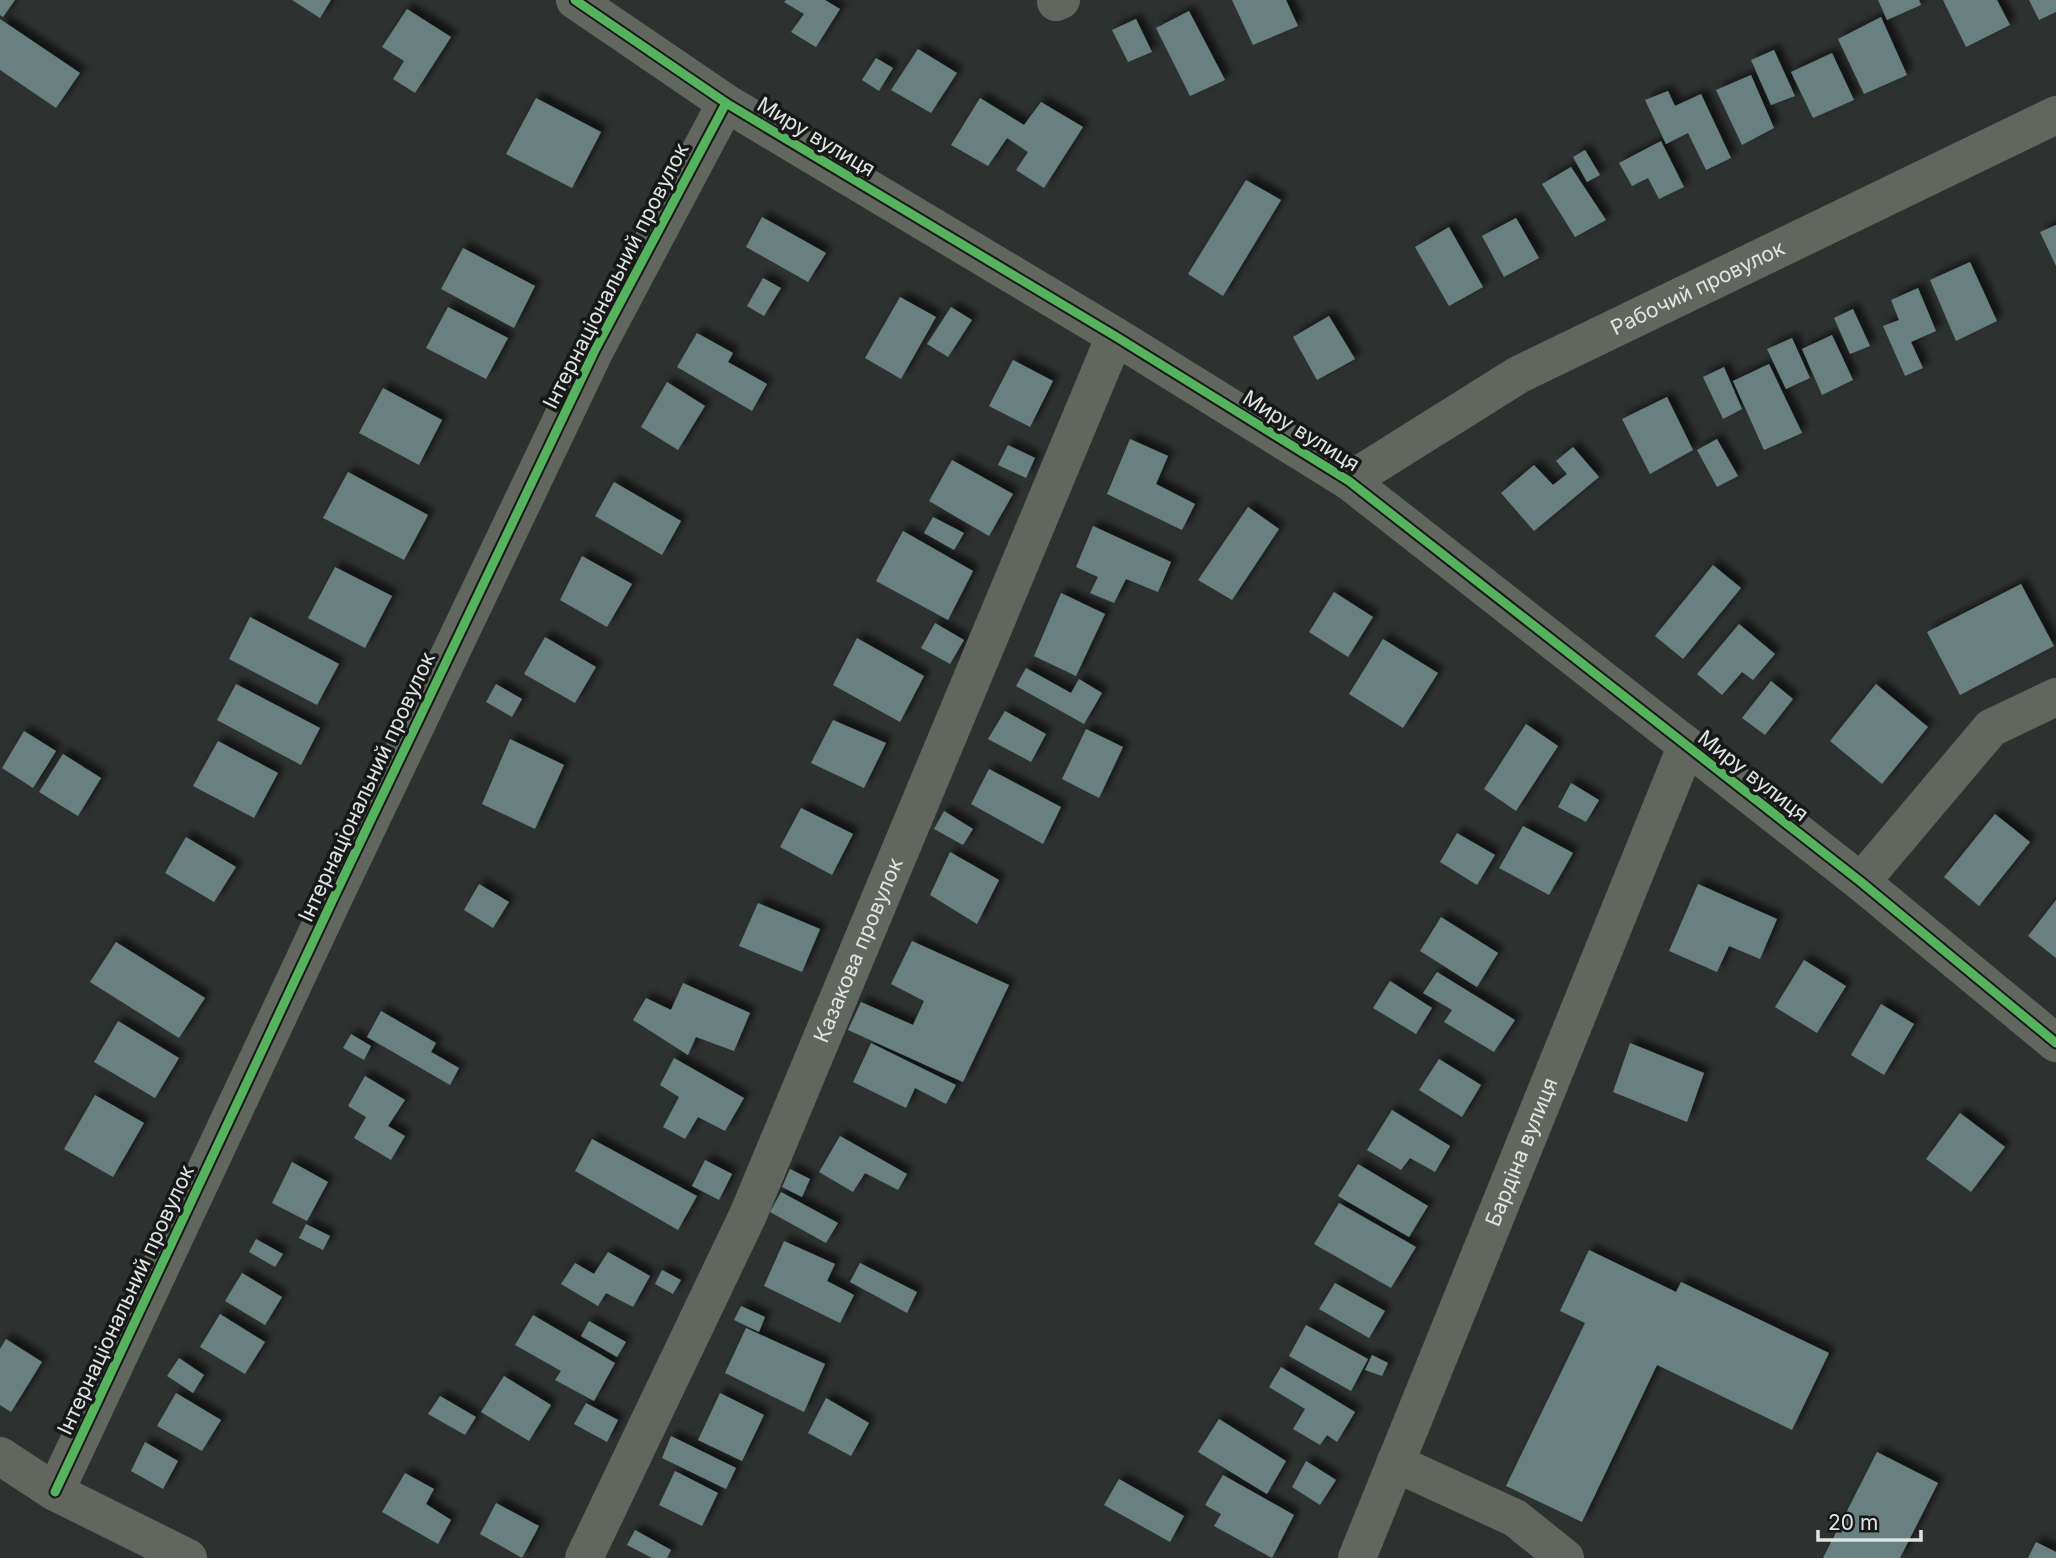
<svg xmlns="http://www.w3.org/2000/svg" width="2056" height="1558" font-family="Inter,sans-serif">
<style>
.building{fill:#67807f;filter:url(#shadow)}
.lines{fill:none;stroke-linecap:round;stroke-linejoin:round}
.minor{stroke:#61675e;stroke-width:38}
.cycleway-casing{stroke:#171918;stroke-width:13}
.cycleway{stroke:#56b35d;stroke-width:9}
.labels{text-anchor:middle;stroke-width:7;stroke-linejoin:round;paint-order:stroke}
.street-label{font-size:21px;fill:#e0e4e2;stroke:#171918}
</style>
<defs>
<filter id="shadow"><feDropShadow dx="6" dy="-6" stdDeviation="3.5" flood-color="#0009"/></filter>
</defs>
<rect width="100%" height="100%" fill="#2d312f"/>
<g class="building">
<polygon points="0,0 15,0 3,17 0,15"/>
<polygon points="292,0 331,0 320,18"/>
<polygon points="786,0 825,0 840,9 816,47 791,32 804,14 784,2"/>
<polygon points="1232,0 1286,0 1298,26 1253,45"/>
<polygon points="1878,0 1919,0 1921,5 1887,20"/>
<polygon points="1943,0 1997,0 2010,25 1966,47"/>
<polygon points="2029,0 2056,0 2056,12 2039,20"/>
<polygon points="407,9 451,37 415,93 393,79 404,61 382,47"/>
<polygon points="1189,11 1225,80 1190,96 1156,28"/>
<polygon points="1881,17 1907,75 1864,94 1838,39"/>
<polygon points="0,19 80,73 56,108 0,70"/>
<polygon points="1136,19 1152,52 1128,62 1112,30"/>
<polygon points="918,49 957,73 931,113 891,90"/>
<polygon points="1774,50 1795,96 1771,105 1751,60"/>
<polygon points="1832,53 1854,100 1813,118 1791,72"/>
<polygon points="876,58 893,68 879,91 862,80"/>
<polygon points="1751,75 1774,128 1742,145 1716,90"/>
<polygon points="1668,91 1675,106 1701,94 1731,158 1706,170 1688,133 1666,144 1645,100"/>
<polygon points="536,98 601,132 572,188 506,154"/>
<polygon points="980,98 1024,125 1041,102 1083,127 1044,188 1016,170 1028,152 1007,138 988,166 951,145"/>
<polygon points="1661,141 1684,187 1659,199 1648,178 1632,186 1619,163"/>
<polygon points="1585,150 1600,175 1587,182 1573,157"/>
<polygon points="1571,167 1606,220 1575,237 1542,184"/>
<polygon points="1246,180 1281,200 1223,296 1188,274"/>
<polygon points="762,217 826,253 808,282 746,247"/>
<polygon points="1516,218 1539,258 1504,277 1482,236"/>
<polygon points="2056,225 2056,266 2040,232"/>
<polygon points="1449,227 1483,287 1449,306 1415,247"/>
<polygon points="463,248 535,286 514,328 441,289"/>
<polygon points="1970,262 1997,321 1956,341 1930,280"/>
<polygon points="763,278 781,288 764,316 747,306"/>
<polygon points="1918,288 1936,331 1911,342 1923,368 1905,376 1883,326 1899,320 1891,300"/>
<polygon points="900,297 936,317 901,379 865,358"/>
<polygon points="448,307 508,338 486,379 426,348"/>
<polygon points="951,307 972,320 948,357 927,344"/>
<polygon points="1853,309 1870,346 1850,354 1834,318"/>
<polygon points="1329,316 1355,359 1317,380 1293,337"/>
<polygon points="697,333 733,353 728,362 767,384 752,411 677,367"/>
<polygon points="1832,335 1853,380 1822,395 1802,349"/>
<polygon points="1792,338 1810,378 1786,389 1767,349"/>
<polygon points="1013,360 1053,381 1030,427 989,406"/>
<polygon points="1769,364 1802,433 1764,450 1733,381"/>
<polygon points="1724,367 1742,409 1723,419 1703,377"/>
<polygon points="667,382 705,406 678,450 641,427"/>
<polygon points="383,388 442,420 419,465 359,433"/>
<polygon points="1667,397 1693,450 1650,474 1622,419"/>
<polygon points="1130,439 1168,456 1156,484 1195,504 1182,530 1107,494"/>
<polygon points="1717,439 1738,476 1717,487 1697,450"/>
<polygon points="1008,445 1035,458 1026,478 998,465"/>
<polygon points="1573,447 1599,477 1534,531 1501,493 1534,465 1553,485 1567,474 1556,461"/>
<polygon points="952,460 1013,494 989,536 929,501"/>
<polygon points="348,472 428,515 404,560 323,518"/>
<polygon points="614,482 681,521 662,555 595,516"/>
<polygon points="1248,507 1279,529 1232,600 1198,580"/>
<polygon points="933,517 964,533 954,550 924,533"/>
<polygon points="1093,526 1171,562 1158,592 1126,579 1114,603 1090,593 1098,577 1076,567"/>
<polygon points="903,531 973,571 948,620 876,581"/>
<polygon points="582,556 632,584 607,627 560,600"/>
<polygon points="1713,565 1741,588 1683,659 1655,636"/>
<polygon points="335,567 392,596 365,648 308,618"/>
<polygon points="2021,584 2054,646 1960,695 1927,632"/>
<polygon points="1334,592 1373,617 1348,657 1309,632"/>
<polygon points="1061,593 1105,614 1076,676 1034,656"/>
<polygon points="250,617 339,664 317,705 229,659"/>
<polygon points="935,623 964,640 950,664 921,648"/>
<polygon points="1739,624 1775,654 1753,680 1742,672 1722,695 1697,674"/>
<polygon points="545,637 596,667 575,703 524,674"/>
<polygon points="857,638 924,676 900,722 833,685"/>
<polygon points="1383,639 1438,673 1403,728 1349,694"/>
<polygon points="1026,668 1071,693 1079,679 1102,693 1084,724 1016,686"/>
<polygon points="1771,681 1793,699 1765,735 1742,718"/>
<polygon points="236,684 320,728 301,765 217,720"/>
<polygon points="496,684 522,699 512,717 486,702"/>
<polygon points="1876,684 1928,727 1882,784 1830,741"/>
<polygon points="1005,711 1046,734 1031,762 988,739"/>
<polygon points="833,720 886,743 864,788 811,763"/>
<polygon points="1526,724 1558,746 1516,811 1484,789"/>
<polygon points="1086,729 1123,747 1099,798 1062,779"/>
<polygon points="24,731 56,751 33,788 2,768"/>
<polygon points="510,739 564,765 535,829 482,804"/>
<polygon points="218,741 278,773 254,818 193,786"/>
<polygon points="63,754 101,778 78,816 39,792"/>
<polygon points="989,769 1061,807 1043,844 971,804"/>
<polygon points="1571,783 1599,800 1586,822 1558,807"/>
<polygon points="801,808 853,834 832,875 780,847"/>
<polygon points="944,811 973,829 963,845 934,829"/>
<polygon points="1995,814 2030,842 1979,906 1944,877"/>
<polygon points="1523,826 1573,853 1549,895 1499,868"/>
<polygon points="1457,833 1495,855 1477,885 1440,862"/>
<polygon points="186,837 236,867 214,902 165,873"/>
<polygon points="950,852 999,880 977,924 930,895"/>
<polygon points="479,884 509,902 493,928 464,910"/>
<polygon points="1698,884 1777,919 1760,959 1729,946 1717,972 1669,951"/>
<polygon points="2056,900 2056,958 2028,936"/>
<polygon points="758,903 820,929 802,972 739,946"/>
<polygon points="1441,917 1498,953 1477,987 1420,951"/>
<polygon points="912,941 1009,985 963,1082 848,1030 861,1002 913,1025 924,1001 891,984"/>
<polygon points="116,942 205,998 179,1038 90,982"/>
<polygon points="1804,960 1846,986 1817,1033 1775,1007"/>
<polygon points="1437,972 1515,1020 1494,1052 1444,1022 1452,1010 1423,993"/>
<polygon points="1390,981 1432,1008 1416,1034 1373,1008"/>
<polygon points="683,983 750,1013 734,1051 696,1037 688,1055 633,1020 646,998 671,1010"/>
<polygon points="1881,1004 1914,1024 1884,1075 1851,1055"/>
<polygon points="381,1011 436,1043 431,1052 459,1068 450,1085 367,1037"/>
<polygon points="118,1021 179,1058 155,1098 94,1062"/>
<polygon points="351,1034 371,1046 364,1060 343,1048"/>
<polygon points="871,1043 956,1085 946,1104 915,1088 906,1108 853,1082"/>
<polygon points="1630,1043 1704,1073 1687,1122 1613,1092"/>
<polygon points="674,1058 744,1098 725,1131 698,1117 685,1139 663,1127 679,1097 660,1085"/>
<polygon points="1439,1059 1481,1085 1462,1117 1419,1090"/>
<polygon points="365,1076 405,1100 388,1126 405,1136 391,1160 354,1138 366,1117 348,1106"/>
<polygon points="95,1095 144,1123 113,1177 64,1149"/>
<polygon points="1392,1110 1450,1146 1435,1172 1410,1158 1401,1170 1367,1150"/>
<polygon points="1960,1113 2005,1147 1971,1192 1926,1159"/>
<polygon points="840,1136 907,1174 898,1190 865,1173 853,1192 819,1172"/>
<polygon points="592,1139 697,1196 678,1230 575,1171"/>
<polygon points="705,1160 732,1174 719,1200 692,1186"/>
<polygon points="292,1162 328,1182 307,1221 272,1203"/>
<polygon points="1358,1164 1428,1206 1409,1237 1338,1196"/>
<polygon points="790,1169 810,1179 802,1197 782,1187"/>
<polygon points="781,1192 838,1223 826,1243 770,1212"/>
<polygon points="1339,1203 1416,1247 1391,1288 1314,1244"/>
<polygon points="306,1224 330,1236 323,1250 299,1238"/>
<polygon points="256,1239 283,1254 275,1267 249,1252"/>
<polygon points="784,1241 835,1264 827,1281 854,1295 840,1323 764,1286"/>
<polygon points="1589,1250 1676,1292 1681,1282 1829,1353 1792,1430 1657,1365 1582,1522 1506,1486 1585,1323 1560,1311"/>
<polygon points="608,1252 650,1276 633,1307 606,1293 598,1306 561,1284 575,1263 594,1274"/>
<polygon points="860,1263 917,1292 907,1313 850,1282"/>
<polygon points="662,1270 681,1280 673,1294 655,1284"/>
<polygon points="242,1273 282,1297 265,1325 225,1301"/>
<polygon points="1335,1283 1385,1311 1369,1338 1319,1309"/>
<polygon points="741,1306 765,1317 759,1332 734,1320"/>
<polygon points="220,1314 265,1342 245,1374 200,1347"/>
<polygon points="533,1315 615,1363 594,1401 555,1380 561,1371 515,1345"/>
<polygon points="589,1321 626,1342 617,1357 581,1336"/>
<polygon points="1306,1325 1368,1359 1351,1391 1289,1356"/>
<polygon points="746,1328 825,1364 804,1412 725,1373"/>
<polygon points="6,1339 42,1362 11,1412 0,1405 0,1349"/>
<polygon points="1372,1355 1388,1363 1382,1376 1365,1370"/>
<polygon points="179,1358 204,1375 193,1393 167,1376"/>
<polygon points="1281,1367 1355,1412 1337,1442 1327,1435 1320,1445 1293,1429 1305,1409 1269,1387"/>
<polygon points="504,1376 551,1405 529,1441 481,1412"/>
<polygon points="176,1393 221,1420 202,1451 157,1426"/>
<polygon points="720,1393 764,1415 742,1461 698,1440"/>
<polygon points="440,1396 476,1417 465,1435 428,1414"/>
<polygon points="826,1398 869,1423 851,1456 808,1433"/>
<polygon points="586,1403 618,1420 607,1442 574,1424"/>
<polygon points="1219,1419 1286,1461 1267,1494 1198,1452"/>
<polygon points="671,1436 736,1468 726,1489 662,1458"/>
<polygon points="145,1442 178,1461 163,1489 131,1471"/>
<polygon points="1877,1452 1938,1483 1900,1558 1823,1558"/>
<polygon points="1306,1461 1336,1480 1320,1505 1292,1487"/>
<polygon points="675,1471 718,1493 702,1526 659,1505"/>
<polygon points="405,1473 434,1489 426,1504 451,1520 438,1544 382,1512"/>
<polygon points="1223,1475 1294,1515 1272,1558 1214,1526 1221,1514 1205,1505"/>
<polygon points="1119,1479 1184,1516 1170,1542 1104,1505"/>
<polygon points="496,1503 539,1526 522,1558 480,1534"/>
<polygon points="635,1530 671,1550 667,1558 652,1558 627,1545"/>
<polygon points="2036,1542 2056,1552 2056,1558 2028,1558"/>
</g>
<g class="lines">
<g class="minor">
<polyline points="575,0 726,103 1115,336 1349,481 1861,882 2056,1043"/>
<polyline points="1056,2 1061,0"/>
<path id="s1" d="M 1349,481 L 1518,375 L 2056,115"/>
<polyline points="1861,882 1991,728 2056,697"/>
<polyline points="0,1456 55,1492 188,1558"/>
<polyline points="1395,1463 1515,1518 1565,1558"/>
<polyline points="55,1492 333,899 595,350 726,103"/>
<path id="s2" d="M 584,1558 L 748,1215 L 1115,336"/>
<path id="s3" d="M 1357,1558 L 1686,747"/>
</g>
<defs>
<g id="cycleway">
<polyline points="575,0 726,103 1115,336 1349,481 1861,882 2056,1043"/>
<polyline points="55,1492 333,899 595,350 726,103"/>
</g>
</defs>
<use href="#cycleway" class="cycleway-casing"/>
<use href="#cycleway" class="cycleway"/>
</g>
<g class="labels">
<g class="street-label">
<text transform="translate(816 137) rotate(31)" y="7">Миру вулиця</text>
<text transform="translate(616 276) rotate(-63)" y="7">Інтернаціональний провулок</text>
<text dy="7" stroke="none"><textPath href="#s1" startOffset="399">Рабочий провулок</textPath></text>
<text transform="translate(1301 431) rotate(32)" y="7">Миру вулиця</text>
<text transform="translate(1753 776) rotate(38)" y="7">Миру вулиця</text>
<text transform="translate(367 787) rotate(-65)" y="7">Інтернаціональний провулок</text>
<text dy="7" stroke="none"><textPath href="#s2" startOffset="667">Казакова провулок</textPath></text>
<text dy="7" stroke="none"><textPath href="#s3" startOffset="438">Бардіна вулиця</textPath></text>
<text transform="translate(126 1300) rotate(-65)" y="7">Інтернаціональний провулок</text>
</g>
</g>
<path d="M1818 1530v10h103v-10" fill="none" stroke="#e0e4e2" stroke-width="3.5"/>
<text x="1828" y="1530" font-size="21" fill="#e0e4e2" stroke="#171918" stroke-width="5" paint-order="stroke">20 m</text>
</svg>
